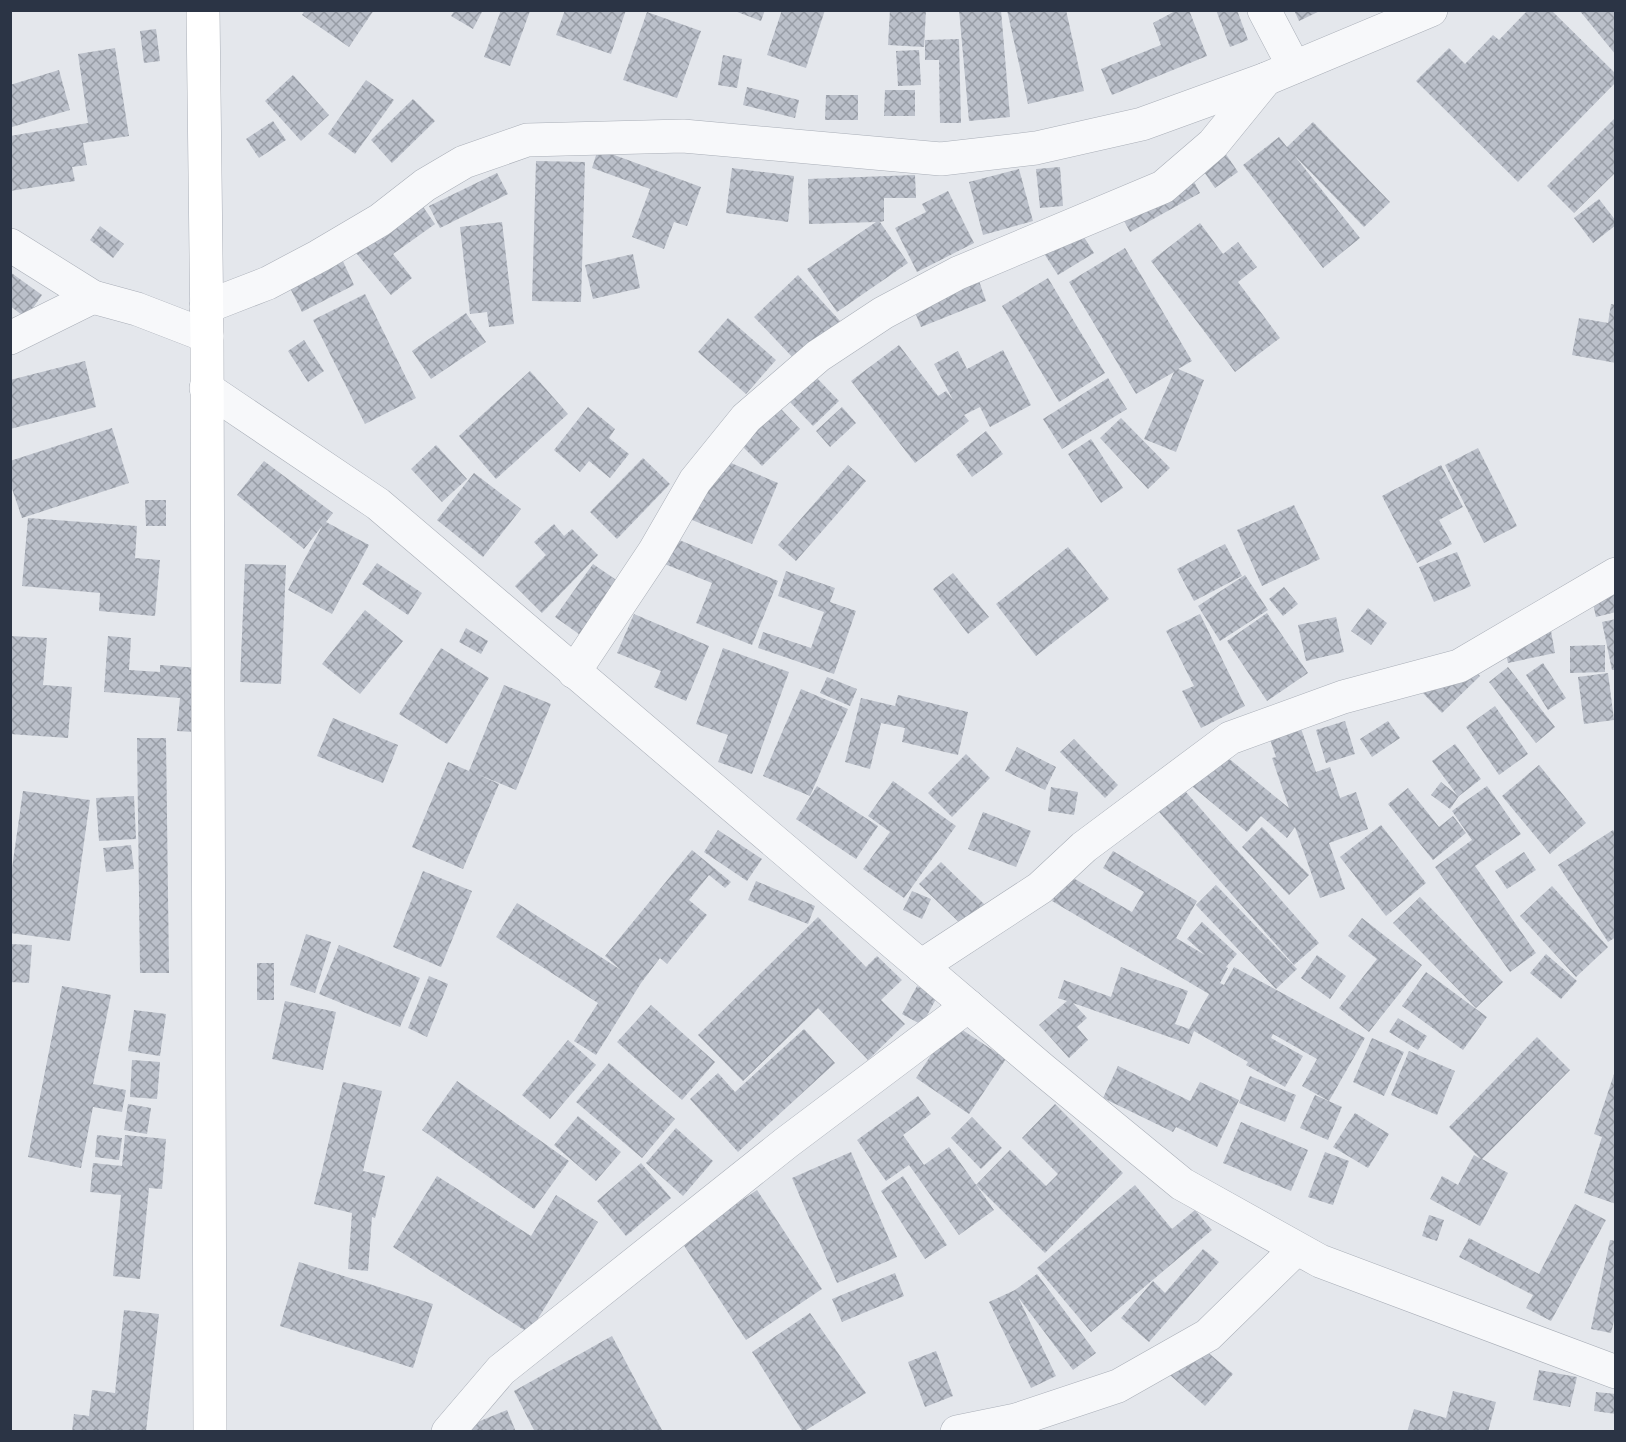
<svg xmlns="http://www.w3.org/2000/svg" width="1626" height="1442" font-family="'PT Sans Narrow',sans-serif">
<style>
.building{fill:url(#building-cross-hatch)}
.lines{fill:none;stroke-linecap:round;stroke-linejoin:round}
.street-casing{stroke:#a9aeb7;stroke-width:34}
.secondary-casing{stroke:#a9aeb7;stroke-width:34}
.street{stroke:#f7f8fa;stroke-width:33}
.secondary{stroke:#fff;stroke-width:33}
</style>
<defs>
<pattern id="building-cross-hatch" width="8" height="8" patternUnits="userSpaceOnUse" patternTransform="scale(1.5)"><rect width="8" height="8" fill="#bbc0ca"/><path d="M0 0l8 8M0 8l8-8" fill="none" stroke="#989da6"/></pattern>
</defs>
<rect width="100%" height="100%" fill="#e4e7ec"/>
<g class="building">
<polygon points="305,10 374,10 349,47 302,15"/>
<polygon points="455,10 483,10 473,29 451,16"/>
<polygon points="501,10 530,11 510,66 484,57"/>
<polygon points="565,10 626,10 611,54 556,35"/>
<polygon points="732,10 765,10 761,21"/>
<polygon points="782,10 825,10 806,68 767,55"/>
<polygon points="890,10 926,10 924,47 888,45"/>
<polygon points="959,10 1001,10 1010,117 969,121"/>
<polygon points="1007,10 1066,10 1084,91 1028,104"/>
<polygon points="1177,10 1189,10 1207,56 1112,95 1101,69 1161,45 1153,23"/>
<polygon points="1216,10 1237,10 1248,40 1230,47"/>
<polygon points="1294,10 1322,10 1299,21"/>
<polygon points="1528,10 1551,10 1616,74 1616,82 1518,182 1416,81 1449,48 1465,64 1493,35 1499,40"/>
<polygon points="1579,10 1616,10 1616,55"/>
<polygon points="647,12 701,31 677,98 623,80"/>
<polygon points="156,29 160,61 144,63 140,31"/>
<polygon points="959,39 961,123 940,123 939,60 925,60 925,40"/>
<polygon points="115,48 129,136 83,143 87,165 72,167 75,181 10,191 10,136 88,123 78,54"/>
<polygon points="919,50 921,85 898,86 896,51"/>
<polygon points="723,55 742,59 737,88 718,85"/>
<polygon points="59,70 70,110 12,127 10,85"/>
<polygon points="293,75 329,115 301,141 265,101"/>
<polygon points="366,80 394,100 355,154 328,134"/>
<polygon points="747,87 799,100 795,118 743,105"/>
<polygon points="885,90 915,90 915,116 884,116"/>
<polygon points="826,95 858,95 858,120 825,120"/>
<polygon points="413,99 435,121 392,163 371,140"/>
<polygon points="1616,117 1616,172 1574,213 1547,186"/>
<polygon points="273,121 286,140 259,158 246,139"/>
<polygon points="1313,122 1390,202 1364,227 1294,155 1360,238 1323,268 1243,165 1279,137 1287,147"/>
<polygon points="1219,144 1238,172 1215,188 1196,160"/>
<polygon points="598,149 701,187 687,226 674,222 664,249 632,237 650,189 592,168"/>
<polygon points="536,161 585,162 581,302 532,301"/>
<polygon points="1060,167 1063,206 1040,208 1036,169"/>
<polygon points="732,168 794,176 788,222 726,213"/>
<polygon points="1019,169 1033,221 983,235 969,182"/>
<polygon points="1187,169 1200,193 1130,232 1117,208"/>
<polygon points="497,173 508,194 440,228 429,206"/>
<polygon points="915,175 916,198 884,198 884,221 880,222 908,263 837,312 807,269 876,222 809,224 808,179"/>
<polygon points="948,191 974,243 917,272 895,228 926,212 922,204"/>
<polygon points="1599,199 1616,221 1616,225 1593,243 1574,218"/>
<polygon points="419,201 435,224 393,254 412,278 391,295 352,248"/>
<polygon points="502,222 514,324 489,327 487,312 470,314 460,227"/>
<polygon points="1200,223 1223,254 1238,242 1257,267 1238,282 1280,338 1235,372 1151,261"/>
<polygon points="100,226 124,244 113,258 90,240"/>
<polygon points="1079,229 1094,253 1058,275 1043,252"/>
<polygon points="1125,248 1192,361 1178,369 1204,380 1176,452 1144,439 1174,372 1136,394 1069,282"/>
<polygon points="633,254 640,288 593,299 585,265"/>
<polygon points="341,257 354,285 302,312 288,284"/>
<polygon points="10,272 42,295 26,318 10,306"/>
<polygon points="798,275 840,321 797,362 754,317"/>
<polygon points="978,278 986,301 921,327 912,305"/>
<polygon points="1048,278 1105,373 1059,402 1002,306"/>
<polygon points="365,294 416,398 365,424 313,320"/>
<polygon points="1611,304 1616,305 1616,363 1572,355 1579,318 1608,323"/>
<polygon points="466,313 486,342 431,379 412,351"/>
<polygon points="728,318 776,360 746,394 698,352"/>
<polygon points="304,340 324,371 308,382 288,351"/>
<polygon points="899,345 938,396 946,391 953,400 934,364 958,351 967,369 1003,350 1031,405 990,427 980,407 964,415 969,421 915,463 851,381"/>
<polygon points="85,361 96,407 10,429 10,380"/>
<polygon points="530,371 568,414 496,479 459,436"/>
<polygon points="815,376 839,401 813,426 789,401"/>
<polygon points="1108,378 1127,409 1062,449 1043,419"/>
<polygon points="588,407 615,429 609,438 629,454 610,478 589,461 580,472 554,450"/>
<polygon points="842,407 856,423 830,447 816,431"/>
<polygon points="780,408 800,429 762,466 742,446"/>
<polygon points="1121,418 1170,468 1148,489 1100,438"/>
<polygon points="112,428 129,483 22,518 10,483 10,461"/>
<polygon points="986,431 1003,454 972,477 956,455"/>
<polygon points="1091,439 1123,488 1101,503 1068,454"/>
<polygon points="436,445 467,479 442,502 411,469"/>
<polygon points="1478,448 1517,526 1484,543 1445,465"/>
<polygon points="717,457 778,483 752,544 692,520"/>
<polygon points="643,458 670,484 617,539 590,512"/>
<polygon points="264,461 333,513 326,522 369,545 332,614 288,590 323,525 304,549 237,495"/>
<polygon points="848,465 866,481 796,561 778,545"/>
<polygon points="1441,465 1463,507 1439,520 1452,544 1417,563 1382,496"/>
<polygon points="474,473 521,509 483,557 437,520"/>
<polygon points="145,500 166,500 166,526 146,526"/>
<polygon points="1294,505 1320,559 1262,586 1237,530"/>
<polygon points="28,518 137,526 135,558 160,560 155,616 99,611 100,593 22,586"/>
<polygon points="554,524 564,536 572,529 598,555 542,613 515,586 546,555 534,542"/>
<polygon points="672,537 778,581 752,645 696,623 712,583 662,563"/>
<polygon points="1225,544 1242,576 1194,601 1177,569"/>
<polygon points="1068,547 1109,599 1036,656 996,604"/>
<polygon points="1457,552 1471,586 1434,602 1419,567"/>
<polygon points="377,563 422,593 408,615 362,584"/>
<polygon points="245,564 286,565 281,684 240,682"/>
<polygon points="593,564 628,588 590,642 555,617"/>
<polygon points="786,571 835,588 830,602 856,611 834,674 758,648 763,632 811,648 824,612 778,596"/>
<polygon points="953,573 989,617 968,634 933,589"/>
<polygon points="1245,575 1268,610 1220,641 1198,606"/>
<polygon points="1284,587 1298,604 1283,616 1269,599"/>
<polygon points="1616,593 1616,612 1596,617 1592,599"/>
<polygon points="1368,608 1387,623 1371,645 1351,631"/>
<polygon points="365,610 403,641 360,694 322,664"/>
<polygon points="1267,613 1308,673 1267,701 1227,641"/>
<polygon points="634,614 709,646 686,701 654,687 661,671 617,653"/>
<polygon points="1200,614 1245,706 1201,728 1182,691 1194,686 1166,631"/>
<polygon points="1336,617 1344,652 1306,661 1298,625"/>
<polygon points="1616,619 1616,670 1612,670 1602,622"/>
<polygon points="1549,620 1555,653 1508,663 1501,630"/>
<polygon points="466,628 488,641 481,654 459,642"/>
<polygon points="10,636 47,638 43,685 72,687 68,738 10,734"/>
<polygon points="108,636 131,638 129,670 160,672 160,665 213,669 208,733 177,731 180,698 104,692"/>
<polygon points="1605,645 1605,672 1570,673 1570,646"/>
<polygon points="441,648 489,678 447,744 399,714"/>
<polygon points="723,648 789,672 752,774 718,762 728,735 696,724"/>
<polygon points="1455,651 1480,676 1442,713 1418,688"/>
<polygon points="1543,663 1566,698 1548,710 1526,675"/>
<polygon points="1508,667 1555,727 1536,743 1489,682"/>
<polygon points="1608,673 1614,720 1584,724 1578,677"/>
<polygon points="827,677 857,689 850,706 820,693"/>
<polygon points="504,685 551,704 516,790 477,774 499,784 463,869 412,847 448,762 469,771"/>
<polygon points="801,689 848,709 810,796 763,776"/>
<polygon points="898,695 968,712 958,755 902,742 905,728 881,723 870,769 845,762 861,698 895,706"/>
<polygon points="1495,706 1528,754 1499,775 1466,727"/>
<polygon points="1296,714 1316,772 1330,767 1340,798 1356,792 1368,829 1329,843 1345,889 1320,898 1295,827 1287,838 1261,816 1247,832 1187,782 1216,748 1289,808 1272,758 1276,757 1265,725"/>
<polygon points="333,718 398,745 383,783 317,756"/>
<polygon points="1345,721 1355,754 1326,763 1316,730"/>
<polygon points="1388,721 1400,738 1372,757 1360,739"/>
<polygon points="137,738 166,738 169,973 140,973"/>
<polygon points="1074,739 1118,785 1105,798 1060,752"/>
<polygon points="1455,744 1481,779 1459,796 1450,809 1431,795 1441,782 1457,795 1432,761"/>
<polygon points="1017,747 1056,767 1045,790 1005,771"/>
<polygon points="966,754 990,778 952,817 928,793"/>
<polygon points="1539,765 1586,823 1550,854 1502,796"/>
<polygon points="893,781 956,826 904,898 863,869 890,832 868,816"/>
<polygon points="1178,783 1319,943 1294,965 1153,805"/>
<polygon points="817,786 878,826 856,859 796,819"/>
<polygon points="1487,786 1521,834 1475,866 1536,953 1510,972 1435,867 1472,840 1452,811"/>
<polygon points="1051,787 1078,792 1074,815 1048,811"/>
<polygon points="1408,788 1439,827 1453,816 1466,833 1433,860 1388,804"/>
<polygon points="23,791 90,800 70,941 10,933 10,882"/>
<polygon points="134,796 136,839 99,841 96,798"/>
<polygon points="983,812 1031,831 1016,867 968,849"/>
<polygon points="1381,825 1426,883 1386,916 1340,857"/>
<polygon points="1262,827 1309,875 1289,895 1242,847"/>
<polygon points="718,830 762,859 747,881 704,852"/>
<polygon points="1613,830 1616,834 1616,937 1608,942 1558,865"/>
<polygon points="131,845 134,869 106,872 103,848"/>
<polygon points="692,850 731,882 725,888 709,875 689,900 707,915 667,964 660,958 641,983 596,1055 574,1041 598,1003 496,937 517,903 621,970 605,956"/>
<polygon points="1113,851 1197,901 1176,938 1205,955 1187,939 1202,922 1237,954 1226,967 1228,968 1220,983 1224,985 1234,967 1365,1038 1329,1101 1302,1086 1317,1059 1273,1034 1271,1038 1303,1056 1285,1087 1246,1065 1248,1062 1194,1031 1189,1044 1073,1003 1087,1018 1077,1027 1088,1040 1069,1058 1039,1025 1067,1001 1058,998 1064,980 1111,997 1121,967 1188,991 1175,1024 1189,1029 1209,994 1052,901 1068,875 1132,912 1144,892 1103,868"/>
<polygon points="1524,852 1536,870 1507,889 1495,871"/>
<polygon points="941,862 985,905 964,927 919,884"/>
<polygon points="423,871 472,891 441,967 393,947"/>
<polygon points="756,881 815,906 808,924 748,900"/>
<polygon points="1216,885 1297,969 1276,989 1196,905"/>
<polygon points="1552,886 1608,947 1576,977 1520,916"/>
<polygon points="912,891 931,899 922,919 903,910"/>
<polygon points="1420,897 1503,982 1476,1008 1393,923"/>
<polygon points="818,917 866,967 877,956 902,980 881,1000 905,1024 868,1060 818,1008 743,1081 698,1035"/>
<polygon points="1362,918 1422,965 1369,1032 1339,1008 1377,959 1348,936"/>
<polygon points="306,934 331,942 315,993 290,985"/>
<polygon points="10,944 32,945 29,983 10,982"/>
<polygon points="339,945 420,978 400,1027 319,994"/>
<polygon points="1546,954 1577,981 1561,999 1530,973"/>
<polygon points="1317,955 1346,976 1330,999 1301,978"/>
<rect x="257" y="963" width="17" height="37"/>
<polygon points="1426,972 1487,1017 1463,1050 1402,1006"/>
<polygon points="429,976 448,984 427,1037 408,1028"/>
<polygon points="62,986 111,995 93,1084 126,1090 122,1112 93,1107 81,1168 28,1157"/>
<polygon points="917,986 937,997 922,1025 902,1014"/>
<polygon points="285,1001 336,1012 323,1070 272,1059"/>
<polygon points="651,1005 715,1062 682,1100 617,1042"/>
<polygon points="134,1010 166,1014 160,1056 128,1051"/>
<polygon points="1398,1018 1427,1036 1418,1050 1389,1032"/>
<polygon points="952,1023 1006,1059 969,1114 916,1078"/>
<polygon points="804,1029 835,1063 738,1152 690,1099 718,1073 735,1092"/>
<polygon points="1537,1037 1570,1070 1482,1159 1508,1173 1480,1226 1430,1199 1442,1176 1458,1185 1474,1155 1481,1159 1449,1127"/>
<polygon points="1372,1038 1404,1052 1384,1096 1353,1082"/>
<polygon points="568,1040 596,1065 550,1119 522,1095"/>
<polygon points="1409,1051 1455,1071 1437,1115 1391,1095"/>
<polygon points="132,1060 160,1062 157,1099 130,1097"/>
<polygon points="609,1063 675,1119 642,1158 576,1102"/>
<polygon points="1118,1066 1190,1101 1200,1082 1239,1100 1217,1147 1176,1127 1173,1132 1103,1098"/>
<polygon points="1616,1068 1616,1204 1584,1193 1602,1137 1594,1134"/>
<polygon points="1250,1076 1296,1095 1285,1122 1239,1103"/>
<polygon points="457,1081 569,1161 534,1209 422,1130"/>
<polygon points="343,1082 382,1091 363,1171 385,1176 375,1218 372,1217 368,1271 348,1269 352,1213 314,1204"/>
<polygon points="1315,1095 1342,1107 1328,1140 1300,1128"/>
<polygon points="918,1096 931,1114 903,1135 924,1165 949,1147 994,1210 959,1235 909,1165 886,1181 857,1140"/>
<polygon points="128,1104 151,1108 147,1134 124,1130"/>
<polygon points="1055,1104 1123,1173 1045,1253 976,1185 1010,1150 1046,1186 1058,1174 1022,1138"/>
<polygon points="1355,1113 1389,1134 1368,1168 1333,1147"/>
<polygon points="578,1116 621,1152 596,1181 554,1145"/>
<polygon points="972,1117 1002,1148 981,1169 951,1138"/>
<polygon points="1241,1122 1308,1150 1291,1191 1223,1163"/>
<polygon points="676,1128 713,1161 683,1196 646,1163"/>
<polygon points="97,1135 122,1138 119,1160 95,1157"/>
<polygon points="125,1135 166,1139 162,1189 149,1188 140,1279 113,1276 121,1195 90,1192 93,1163 122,1166"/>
<polygon points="851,1152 897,1257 837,1283 792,1178"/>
<polygon points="1325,1152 1349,1161 1333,1205 1308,1197"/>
<polygon points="641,1163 671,1198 626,1236 597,1201"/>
<polygon points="437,1176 531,1236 556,1195 598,1222 529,1333 393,1247"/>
<polygon points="903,1176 947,1245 925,1259 881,1191"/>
<polygon points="1135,1185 1172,1229 1195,1210 1212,1230 1091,1332 1037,1268"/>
<polygon points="757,1190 822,1289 746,1340 681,1241"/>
<polygon points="1575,1204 1606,1220 1551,1321 1526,1308 1533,1295 1459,1257 1469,1238 1539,1274"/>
<polygon points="1429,1215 1444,1220 1437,1241 1422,1236"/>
<polygon points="1610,1240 1616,1241 1616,1313 1611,1333 1591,1329"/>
<polygon points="1203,1249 1219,1262 1149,1342 1121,1318 1153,1281 1165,1293"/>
<polygon points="299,1262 433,1304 413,1368 280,1326"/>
<polygon points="895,1273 904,1296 842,1322 832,1299"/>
<polygon points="1037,1274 1096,1353 1073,1370 1018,1297 1056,1376 1031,1388 989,1302 1015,1290"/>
<polygon points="124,1310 159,1314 146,1432 72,1432 74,1414 89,1416 92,1390 115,1393"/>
<polygon points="810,1313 866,1393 803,1432 752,1352"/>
<polygon points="612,1336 663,1432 535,1432 514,1391"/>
<polygon points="1190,1337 1233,1374 1205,1406 1162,1368"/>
<polygon points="936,1351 953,1396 925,1407 908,1362"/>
<polygon points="1539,1370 1577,1377 1570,1407 1533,1400"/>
<polygon points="1453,1391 1496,1402 1488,1432 1407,1432 1414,1409 1446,1418"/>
<polygon points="1596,1392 1616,1394 1616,1414 1594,1411"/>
<polygon points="507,1410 516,1432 453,1432"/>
</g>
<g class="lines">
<defs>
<g id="street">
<polyline points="1264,10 1294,67"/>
<polyline points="10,245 93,297 137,309 207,336"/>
<polyline points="206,307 268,283 319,256 380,220 425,185 464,162 527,140 683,136 941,159 1036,148 1142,124 1266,79 1431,10"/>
<polyline points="10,338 93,297"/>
<polyline points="206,388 378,504 1042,1069 1182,1184 1320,1261 1616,1372"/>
<polyline points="574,672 654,552 695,481 746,418 818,356 883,313 958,273 1163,187 1213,144 1266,79"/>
<polyline points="921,966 1040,888 1084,847 1230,738 1343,697 1459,666 1616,574"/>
<polyline points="448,1432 501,1370 786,1143 968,1006"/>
<polyline points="957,1432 1016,1420 1118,1386 1208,1335 1296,1249"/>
</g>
<polyline id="secondary" points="203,10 207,336 210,1432"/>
</defs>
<use href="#street" class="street-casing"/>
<use href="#secondary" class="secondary-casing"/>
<use href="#street" class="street"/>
<use href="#secondary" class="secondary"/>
</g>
<rect width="1626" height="1442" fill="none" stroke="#2b3445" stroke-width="24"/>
</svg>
